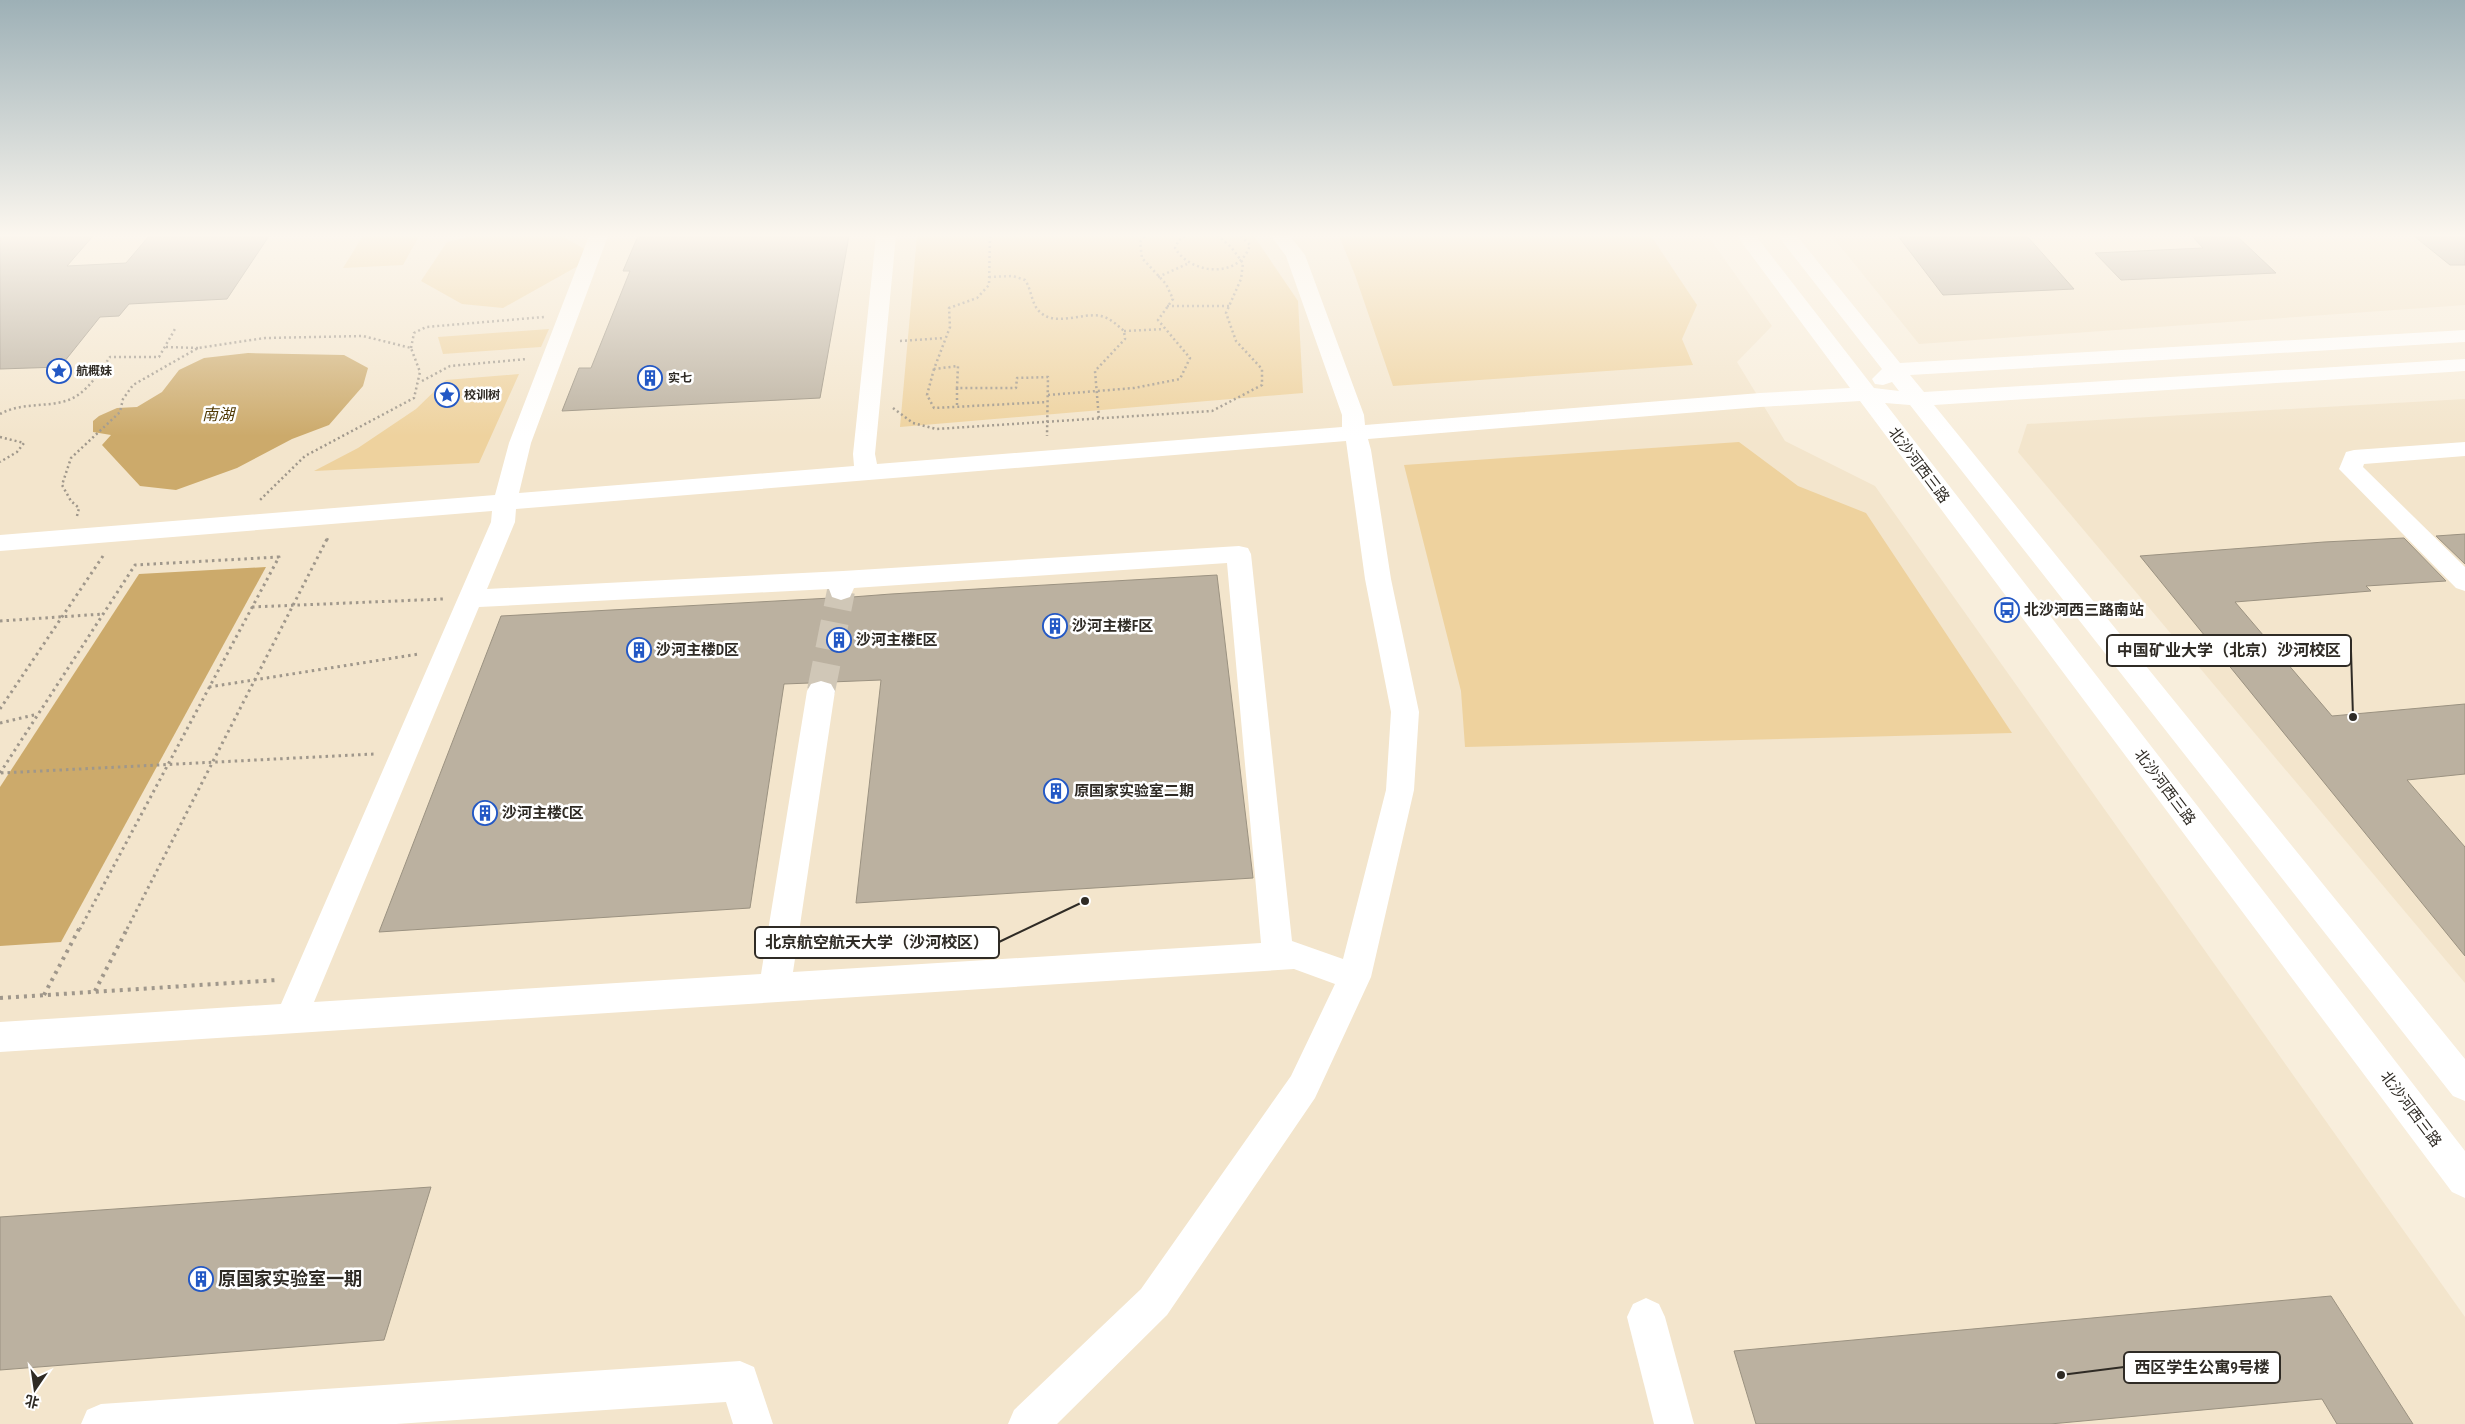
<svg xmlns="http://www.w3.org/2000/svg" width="2465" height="1424" font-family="'PT Sans Narrow','Noto Sans SC',sans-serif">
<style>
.built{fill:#f3e5cc}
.green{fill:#eed29e}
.water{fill:#ccaa6b}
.building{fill:#bbb1a0;stroke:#9b9281}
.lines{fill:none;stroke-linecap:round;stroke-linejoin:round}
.minor-tunnel{stroke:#d0c7b7;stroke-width:28;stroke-dasharray:28 14;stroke-linecap:butt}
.path-far2{stroke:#9f978b;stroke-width:2.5;stroke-dasharray:2 3;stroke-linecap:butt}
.path-far1{stroke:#9f978b;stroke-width:3;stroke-dasharray:2.5 4;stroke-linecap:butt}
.path{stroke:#9f978b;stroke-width:4;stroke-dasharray:3 5;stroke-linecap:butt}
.minor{fill:#fff;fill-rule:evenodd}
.labels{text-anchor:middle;stroke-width:5;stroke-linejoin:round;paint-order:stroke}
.far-poi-label{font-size:12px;font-weight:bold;fill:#2f2b25;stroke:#fff;text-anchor:start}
.street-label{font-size:15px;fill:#2f2b25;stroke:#fff}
.poi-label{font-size:15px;font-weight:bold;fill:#2f2b25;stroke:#fff;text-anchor:start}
.water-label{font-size:16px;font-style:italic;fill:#513a04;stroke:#fff}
.near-poi-label{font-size:18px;font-weight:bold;fill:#2f2b25;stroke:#fff;text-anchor:start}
.leader{fill:none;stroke:#2f2b25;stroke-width:2}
.callout-dot{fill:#2f2b25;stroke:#fff;stroke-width:2}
.callout{fill:#fff;stroke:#2f2b25;stroke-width:2}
.callout-label{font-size:16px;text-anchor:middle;font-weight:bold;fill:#2f2b25}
</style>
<rect width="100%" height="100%" fill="#f8eedc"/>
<g class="built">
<polygon points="0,236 1708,236 1772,326 1737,362 1785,441 1875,486 2465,1317 2465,1424 0,1424"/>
<polygon points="1832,236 2465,236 2465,305 1919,344"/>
<polygon points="2465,399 2465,983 2018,452 2027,424"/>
</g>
<g class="green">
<polygon points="363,236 419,236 403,265 343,268"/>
<polygon points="471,236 562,236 588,251 578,266 503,308 462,304 421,281 447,242"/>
<polygon points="917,236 1254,236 1298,301 1303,393 900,427"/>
<polygon points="1339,236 1651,236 1697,305 1682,339 1693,365 1393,386 1355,275"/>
<polygon points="549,329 541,347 443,354 438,337"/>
<polygon points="519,374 479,463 314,471 358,448 416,409 446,380"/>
<polygon points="1739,442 1798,486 1866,513 2012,733 1465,747 1461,691 1404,465"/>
</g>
<g class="water">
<polygon points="248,353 344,355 368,368 363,386 329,425 292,439 237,468 176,490 140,486 102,445 111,435 93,432 93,421 99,416 117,408 137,407 162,392 179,370 204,358"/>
<polygon points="266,567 61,942 0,946 0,787 139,574"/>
</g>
<g class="building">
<polygon points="0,236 93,236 67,266 126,263 149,236 269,236 227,299 129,304 119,316 100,317 60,367 0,369"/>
<polygon points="638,236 849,236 820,398 562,411 579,368 591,368 630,271 623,271"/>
<polygon points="1898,236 2027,236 2074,289 1943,295"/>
<polygon points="2192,236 2237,236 2276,273 2121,280 2095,253 2203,248"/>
<polygon points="2414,236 2465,236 2465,265 2450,265"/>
<polygon points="2465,534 2465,564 2436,536"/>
<polygon points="2404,538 2446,581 2366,586 2371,591 2235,602 2332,716 2465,704 2465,774 2407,780 2465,847 2465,956 2140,556 2324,542"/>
<polygon points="1217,575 1253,878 856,903 881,680 831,682 820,679 810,683 784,684 750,908 379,932 501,616 831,598 842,602 852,597 891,594"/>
<polygon points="431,1187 384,1340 0,1370 0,1217"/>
<polygon points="2331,1296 2413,1424 2337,1424 2322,1399 2050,1424 1756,1424 1734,1351"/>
</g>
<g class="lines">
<polyline class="minor-tunnel" points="821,691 841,591"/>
<g class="path-far2">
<polyline points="990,236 989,285 977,298 949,308 950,327 934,369 958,366 957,388 1016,388 1017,378 1048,377 1047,436"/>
<path d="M 1185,236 L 1179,240 L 1175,248 C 1191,275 1240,279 1250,245 L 1241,236"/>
<path d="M 989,277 L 1013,276 L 1025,280 C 1032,290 1031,304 1040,312 C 1055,327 1083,312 1101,316 C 1110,318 1117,325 1124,331 L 1125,339 L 1095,371 L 1099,419"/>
<polyline points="1158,277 1187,264"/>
<polyline points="1167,306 1229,306"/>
<polyline points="1124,331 1164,329"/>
<polyline points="900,341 944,338"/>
<polyline points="166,347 198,348"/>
<polyline points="411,348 414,333 426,327 544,317"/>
<polyline points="934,369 927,395 934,408 1047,402"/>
<polyline points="422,381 450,366 527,359"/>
<polyline points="957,388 957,407"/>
<polyline points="1048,395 1134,388 1180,379 1190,358 1158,320 1173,299 1166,284 1142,258 1140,242 1145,236"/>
<polyline points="893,408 913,423 936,429 1212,411 1262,385 1262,369 1236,341 1226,313 1241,279 1243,263 1231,247 1218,236"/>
<path d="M 0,414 C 25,400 57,410 78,395 C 91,386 101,370 110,357 L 159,357 L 175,329"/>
<polyline points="0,437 24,443 17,452 0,462"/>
<polyline points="77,516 79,508 71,501 62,485 71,458 120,412 123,399 133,385 198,348 265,338 363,336 411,348 420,372 414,398 305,456 260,500"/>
<polyline points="327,540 328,538"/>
</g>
<g class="path-far1">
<polyline points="252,607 443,599"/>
<polyline points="0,621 103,614"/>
<polyline points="209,687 419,654"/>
<polyline points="0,709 103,556"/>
<polyline points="0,723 38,714"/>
<polyline points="0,773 135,565 279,557 80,929"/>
<polyline points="1,773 374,754"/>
<polyline points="127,929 327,539"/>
</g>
<g class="path">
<polyline points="95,991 128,927"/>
<polyline points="44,995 80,927"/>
<polyline points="0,998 277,980"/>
</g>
<g class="minor">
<path d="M 589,236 L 608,236 L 531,443 L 519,493 L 854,466 L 853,454 L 876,236 L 896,236 L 875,454 L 877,464 L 1342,427 L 1342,415 L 1286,256 L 1271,236 L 1290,236 L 1305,255 L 1364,415 L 1365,425 L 1760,393 L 1850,388 L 1737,236 L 1756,236 L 1874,388 L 1899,391 L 1892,382 L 1883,385 L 1875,384 L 1872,379 L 1882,369 L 1778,236 L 1797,236 L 1900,363 L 2465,330 L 2465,342 L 1910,375 L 1924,392 L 2465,359 L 2465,371 L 1934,405 L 2465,1059 L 2465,1101 L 2453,1096 L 1910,405 L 1885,403 L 2465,1151 L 2465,1198 L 2452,1192 L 1860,401 L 1760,407 L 1368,439 L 1371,450 L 1391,579 L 1419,712 L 1414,790 L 1371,977 L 1315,1098 L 1167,1315 L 1057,1424 L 1008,1424 L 1014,1410 L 1141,1289 L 1291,1076 L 1335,984 L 1294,969 L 0,1052 L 0,1022 L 281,1004 L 491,522 L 492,511 L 0,551 L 0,535 L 495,495 L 509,443 ZM 1346,441 L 1365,579 L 1391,712 L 1386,790 L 1343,959 L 1292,941 L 1251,554 L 1248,548 L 1239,546 L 843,571 L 487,589 L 515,522 L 516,509 ZM 1227,563 L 1261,943 L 793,972 L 835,691 L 831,684 L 821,681 L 811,684 L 807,691 L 761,974 L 314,1002 L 479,607 L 829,589 L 832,597 L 841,600 L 850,597 L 854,588 Z"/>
<polygon points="2465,442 2465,456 2364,464 2363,467 2465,567 2465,591 2456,588 2339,469 2346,452 2354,450"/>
<polygon points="1646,1298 1659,1304 1665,1317 1694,1424 1654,1424 1627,1317 1633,1304"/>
<polygon points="740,1361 754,1367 773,1424 733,1424 726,1402 396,1424 81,1424 87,1410 101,1404"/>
</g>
</g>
<linearGradient id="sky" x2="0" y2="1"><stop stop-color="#9db0b6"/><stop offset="0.54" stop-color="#fcf7ef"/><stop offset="1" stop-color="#fcf7ef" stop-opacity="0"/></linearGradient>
<rect width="2465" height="436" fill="url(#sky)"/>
<defs>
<symbol id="sight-ring" viewBox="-11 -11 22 22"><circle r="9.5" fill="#fff" stroke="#2358c5" stroke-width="1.5"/><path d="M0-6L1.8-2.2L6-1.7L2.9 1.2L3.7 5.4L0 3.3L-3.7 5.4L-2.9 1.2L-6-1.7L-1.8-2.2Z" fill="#2358c5"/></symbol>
<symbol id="building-ring" viewBox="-11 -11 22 22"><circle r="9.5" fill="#fff" stroke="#2358c5" stroke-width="1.5"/><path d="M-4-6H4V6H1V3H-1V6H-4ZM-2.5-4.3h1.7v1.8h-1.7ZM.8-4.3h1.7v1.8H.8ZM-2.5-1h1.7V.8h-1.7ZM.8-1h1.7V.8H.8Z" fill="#2358c5"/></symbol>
<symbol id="bus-ring" viewBox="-11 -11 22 22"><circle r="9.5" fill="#fff" stroke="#2358c5" stroke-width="1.5"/><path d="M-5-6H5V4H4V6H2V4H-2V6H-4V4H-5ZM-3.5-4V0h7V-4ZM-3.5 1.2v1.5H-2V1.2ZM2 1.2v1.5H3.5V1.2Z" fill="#2358c5"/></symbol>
</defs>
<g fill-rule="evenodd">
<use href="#sight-ring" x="45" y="357" width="28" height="28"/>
<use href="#building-ring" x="636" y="364" width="28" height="28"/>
<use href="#sight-ring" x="433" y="381" width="28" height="28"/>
<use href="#bus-ring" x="1993" y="596" width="28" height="28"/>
<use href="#building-ring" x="1041" y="612" width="28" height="28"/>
<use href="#building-ring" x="825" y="626" width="28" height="28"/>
<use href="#building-ring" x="625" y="636" width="28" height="28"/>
<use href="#building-ring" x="1042" y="777" width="28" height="28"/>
<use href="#building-ring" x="471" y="799" width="28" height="28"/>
<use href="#building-ring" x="187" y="1265" width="28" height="28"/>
</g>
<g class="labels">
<g class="far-poi-label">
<text x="76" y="375">航概妹</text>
<text x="668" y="382">实七</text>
<text x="464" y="399">校训树</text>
</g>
<g class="street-label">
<text transform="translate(1919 465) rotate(53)" y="5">北沙河西三路</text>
<text transform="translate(2165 787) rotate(53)" y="5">北沙河西三路</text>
<text transform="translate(2411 1109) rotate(53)" y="5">北沙河西三路</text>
</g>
<g class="poi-label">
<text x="2024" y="615">北沙河西三路南站</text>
<text x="1072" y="631">沙河主楼F区</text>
<text x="856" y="645">沙河主楼E区</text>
<text x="656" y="655">沙河主楼D区</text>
<text x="1074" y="796">原国家实验室二期</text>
<text x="502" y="818">沙河主楼C区</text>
</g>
<g class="water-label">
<text x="218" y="420">南湖</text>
</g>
<g class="near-poi-label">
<text x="218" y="1285">原国家实验室一期</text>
</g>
</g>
<path class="leader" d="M2353 717L2351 651M1085 901L999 942M2061 1375L2124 1367"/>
<g class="callout-dot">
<circle cx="2353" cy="717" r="5"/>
<circle cx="1085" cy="901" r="5"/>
<circle cx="2061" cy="1375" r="5"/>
</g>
<g class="callout">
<rect x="2107" y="635" width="244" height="31" rx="5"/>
<rect x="755" y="927" width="244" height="31" rx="5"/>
<rect x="2124" y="1352" width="156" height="31" rx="5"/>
</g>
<g class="callout-label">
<text x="2229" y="656">中国矿业大学（北京）沙河校区</text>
<text x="877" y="948">北京航空航天大学（沙河校区）</text>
<text x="2202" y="1373">西区学生公寓9号楼</text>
</g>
<g transform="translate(35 1389) rotate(193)" stroke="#ffffff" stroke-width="4" paint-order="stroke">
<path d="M0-4L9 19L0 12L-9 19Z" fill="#2f2b25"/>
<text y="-8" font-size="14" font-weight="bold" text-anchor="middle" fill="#2f2b25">北</text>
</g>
</svg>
